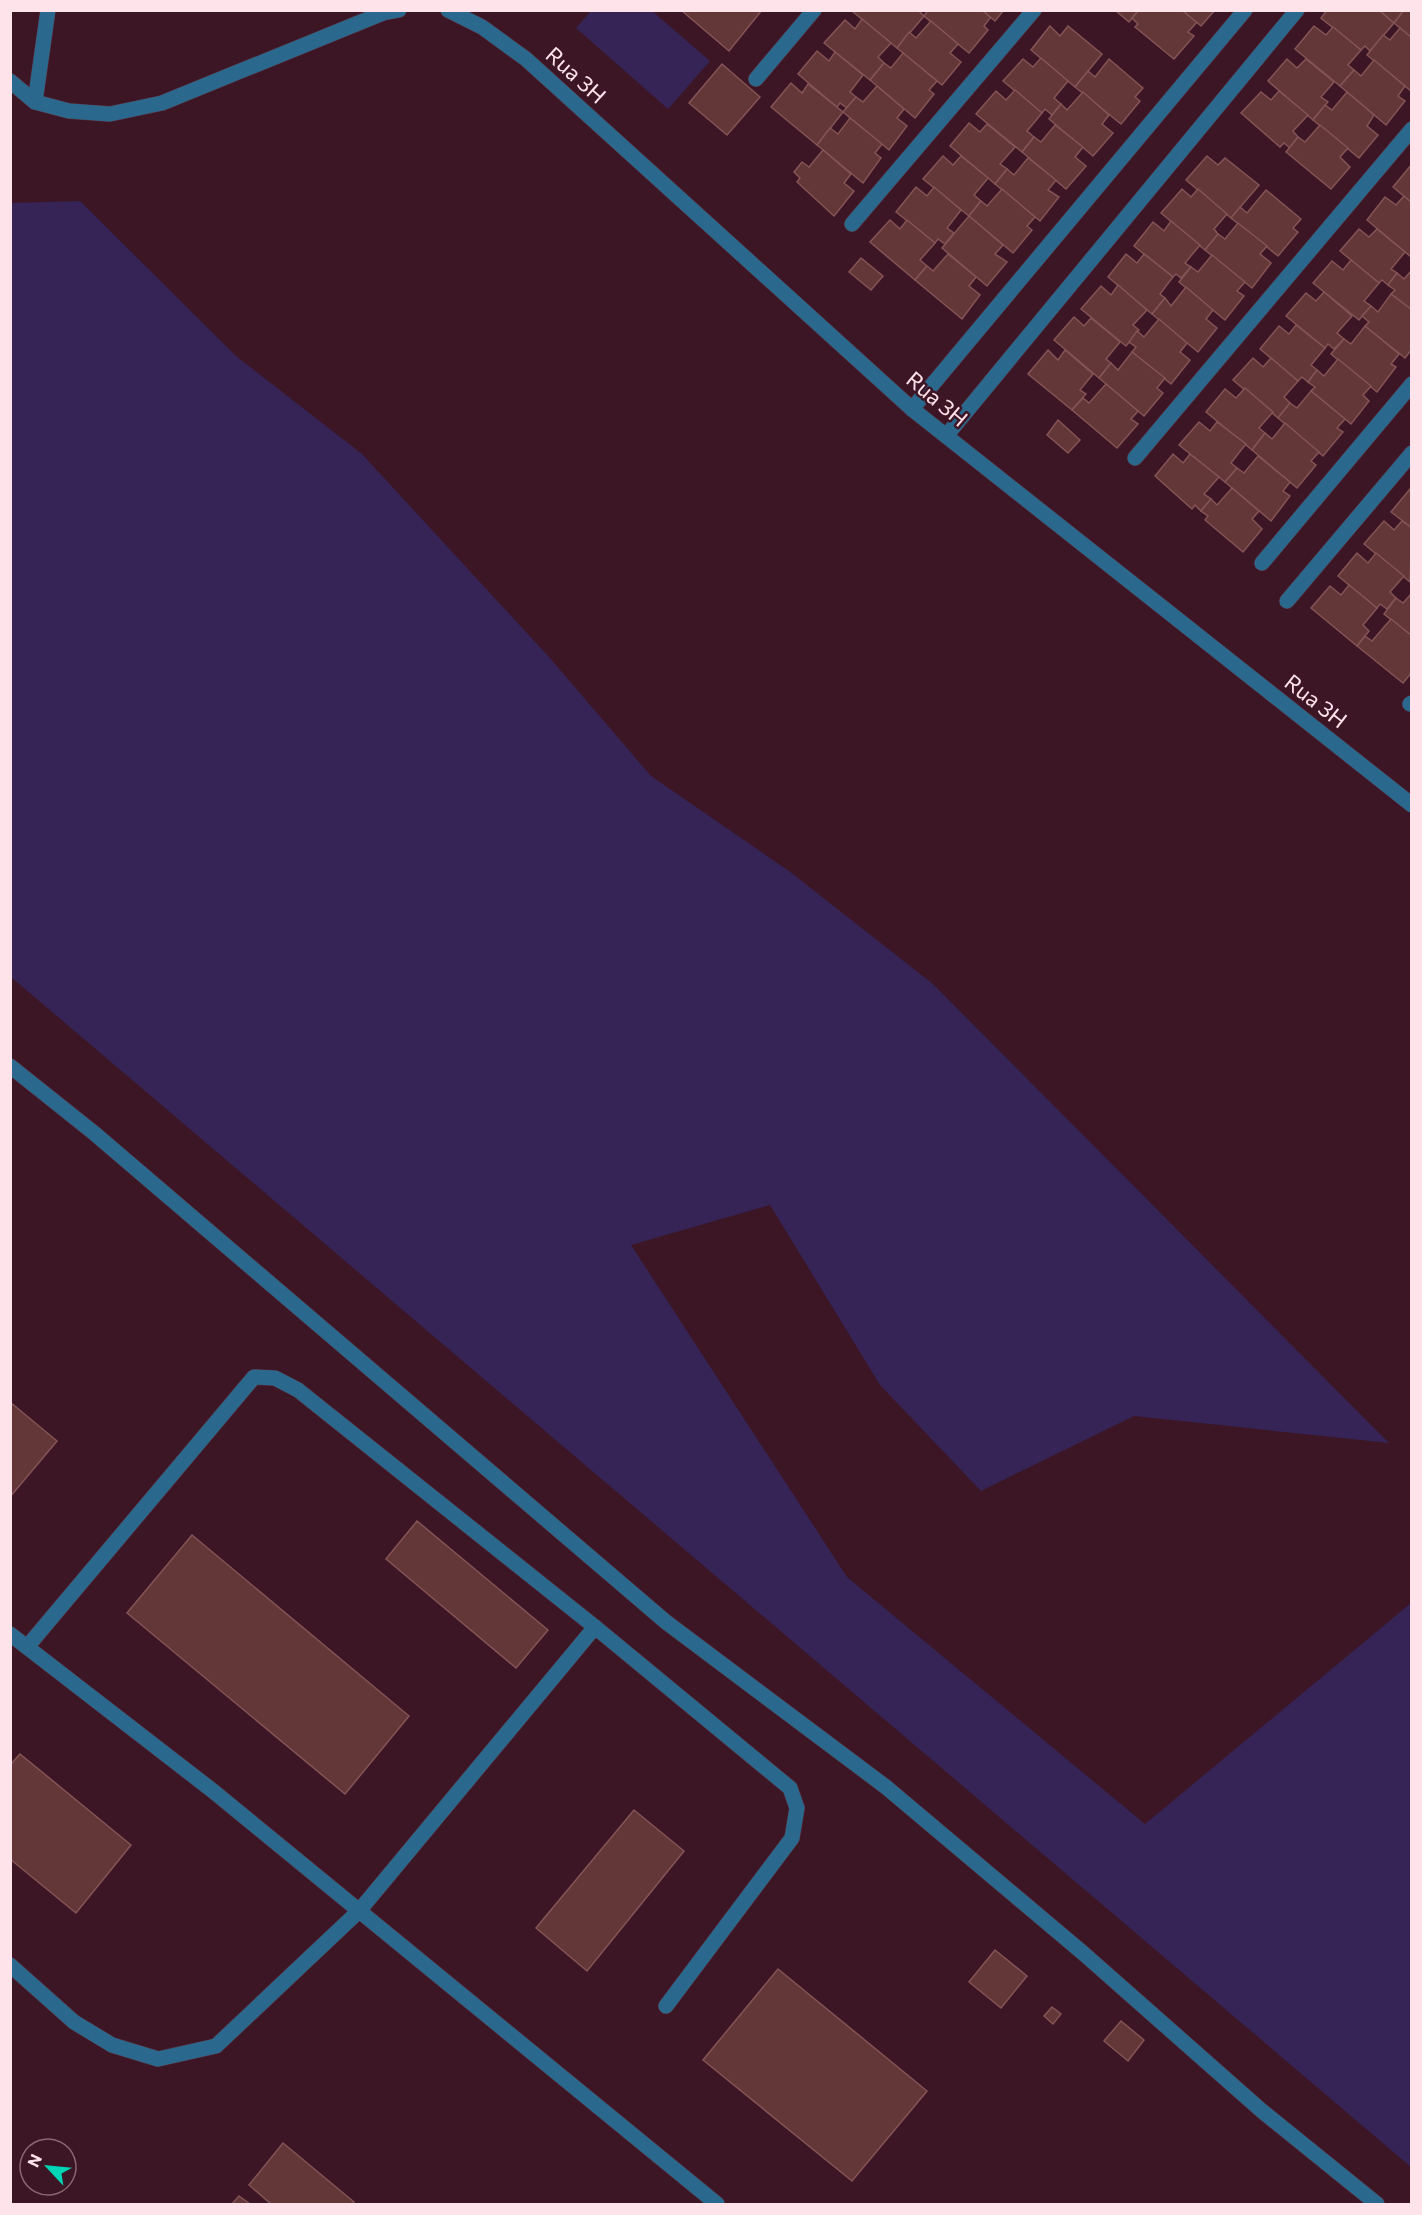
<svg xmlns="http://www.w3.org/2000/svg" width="1422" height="2215" font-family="Commissioner,sans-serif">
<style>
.green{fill:#352455}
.building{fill:#633638;stroke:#845456;stroke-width:1.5}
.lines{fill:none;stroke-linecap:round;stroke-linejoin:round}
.minor-casing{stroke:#583341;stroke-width:16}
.minor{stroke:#2a698d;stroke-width:15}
.labels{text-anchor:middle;stroke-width:5;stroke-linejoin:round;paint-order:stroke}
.street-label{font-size:22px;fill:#ffe3eb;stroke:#3d1625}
</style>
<rect width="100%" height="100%" fill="#3d1625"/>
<g class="green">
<polygon points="591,11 652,11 710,61 668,109 576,28"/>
<polygon points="80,201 236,356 362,454 549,657 651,776 789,871 933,984 1389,1443 1134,1416 981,1491 880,1385 770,1205 631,1245 847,1577 1145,1824 1411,1603 1411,2167 11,977 11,203"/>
</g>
<g class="building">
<polygon points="681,10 762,10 729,51"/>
<polygon points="918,10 924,16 897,48 852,11"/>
<polygon points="928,10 982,10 991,17 984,26 988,30 969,53 924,16"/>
<polygon points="982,10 1004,10 995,21"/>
<polygon points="1115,10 1139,10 1129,22"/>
<polygon points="1139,10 1182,10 1197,22 1188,32 1194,36 1174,59 1135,27 1138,24 1132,18"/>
<polygon points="1182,10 1215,10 1201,26"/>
<polygon points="1327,10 1379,10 1394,23 1370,51 1365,46 1361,50 1321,18"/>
<polygon points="1379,10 1404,10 1394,23"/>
<polygon points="1404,10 1412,10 1412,38 1394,23"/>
<polygon points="862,19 891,43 878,57 884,63 870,80 824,43 845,20 855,29"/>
<polygon points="931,21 958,44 950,53 961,62 942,85 897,48 909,32 916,38"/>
<polygon points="1050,26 1060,36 1068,26 1102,54 1075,87 1031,50"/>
<polygon points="1314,26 1326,35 1333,27 1361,50 1348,65 1354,70 1340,86 1295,49"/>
<polygon points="1400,28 1412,38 1412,92 1367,55 1383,35 1390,40"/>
<polygon points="817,51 829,61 835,52 863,75 850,92 856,97 847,108 840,103 837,107 798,74"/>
<polygon points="903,53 937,81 929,90 934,94 915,118 870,80 884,63 891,68"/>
<polygon points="1041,58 1068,81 1054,98 1061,104 1052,115 1045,109 1042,113 1003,81 1023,59 1033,67"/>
<polygon points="1109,59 1143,88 1135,97 1140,101 1121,124 1075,87 1088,71 1095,77"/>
<polygon points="1287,59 1297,68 1306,59 1334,82 1321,97 1328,102 1313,120 1268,81"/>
<polygon points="1374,60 1405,86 1398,96 1405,101 1386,125 1340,86 1354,70 1361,76"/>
<polygon points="722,64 760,97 727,135 689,103"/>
<polygon points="791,83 802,93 808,84 843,112 817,145 771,107"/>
<polygon points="877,86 904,109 897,118 907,126 889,150 843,112 856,97 863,102"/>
<polygon points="1015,90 1042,113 1027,131 1034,137 1022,152 976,114 996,91 1006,100"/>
<polygon points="1279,91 1308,115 1293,131 1298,137 1290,148 1284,143 1280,147 1241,113 1261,92 1271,100"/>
<polygon points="1083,92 1109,115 1102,124 1113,133 1093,156 1049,119 1061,104 1067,110"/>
<polygon points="1347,92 1374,115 1367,126 1378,135 1359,158 1313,120 1325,105 1332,110"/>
<polygon points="850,118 882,144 875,153 881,158 863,183 817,145 830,128 838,134"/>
<polygon points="969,123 980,132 987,124 1015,147 1000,164 1007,169 995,184 950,146"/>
<polygon points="1055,125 1083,147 1075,157 1086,166 1066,189 1022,152 1034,137 1041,142"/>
<polygon points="1320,125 1348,148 1340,157 1350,167 1331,189 1286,152 1298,137 1305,142"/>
<polygon points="823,150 851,174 844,183 854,191 834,216 797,182 800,178 794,172 802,162 809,167"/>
<polygon points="943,156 953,165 961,156 988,178 974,195 981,201 969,216 923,179"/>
<polygon points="1207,156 1218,165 1225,158 1259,185 1231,218 1186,180"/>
<polygon points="1028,158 1056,180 1048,190 1059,197 1040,221 995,184 1007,169 1014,175"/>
<polygon points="1412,164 1412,203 1393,187"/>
<polygon points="916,187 927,196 934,187 961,210 947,228 954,233 945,244 938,239 935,243 896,212"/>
<polygon points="1002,189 1035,217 1027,226 1032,230 1013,253 969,216 981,201 987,206"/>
<polygon points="1182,189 1191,197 1198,189 1227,214 1214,229 1218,234 1205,250 1161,213"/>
<polygon points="1266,190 1301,219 1293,228 1298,232 1278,256 1231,218 1240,207 1247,213"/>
<polygon points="1404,196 1412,203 1411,257 1367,220 1385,197 1396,205"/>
<polygon points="969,216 1003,245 995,254 1007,262 987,286 942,248"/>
<polygon points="890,220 900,229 907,220 935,243 920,260 927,266 915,280 870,242"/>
<polygon points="1171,221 1200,245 1185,263 1191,267 1181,278 1176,274 1173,277 1134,246 1153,222 1164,231"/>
<polygon points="1238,223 1267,246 1260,254 1271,263 1252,288 1205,250 1218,234 1225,239"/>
<polygon points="1359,229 1369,237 1377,229 1405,252 1391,269 1397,273 1388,285 1382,280 1379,283 1340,251"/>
<polygon points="948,254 976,277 969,286 980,295 962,319 915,280 927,266 933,271"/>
<polygon points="1126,254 1137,263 1144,254 1173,277 1160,294 1165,298 1152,314 1108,277"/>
<polygon points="1212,255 1245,282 1237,291 1244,296 1225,320 1179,282 1191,267 1198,272"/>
<polygon points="861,258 883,276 871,290 849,272"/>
<polygon points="1351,260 1379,283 1364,301 1371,306 1359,320 1313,283 1332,261 1343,270"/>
<polygon points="1412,270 1412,310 1391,294 1395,290 1388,285 1397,273 1404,279"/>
<polygon points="1118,285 1147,310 1133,325 1139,330 1126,346 1081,309 1101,286 1111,295"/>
<polygon points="1186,287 1213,310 1206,319 1217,328 1198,352 1152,314 1165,298 1171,306"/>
<polygon points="1324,292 1352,316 1337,333 1344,339 1334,349 1328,344 1325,348 1286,316 1306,293 1316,301"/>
<polygon points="1391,294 1412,310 1412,349 1405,358 1365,326 1369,322 1362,316 1371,306 1378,312"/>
<polygon points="1074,317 1084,326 1091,318 1120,342 1106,359 1111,363 1099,378 1054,340"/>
<polygon points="1159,319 1187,343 1180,352 1190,360 1171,384 1132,352 1136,347 1129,342 1137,331 1144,337"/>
<polygon points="1296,325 1325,348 1311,365 1317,370 1308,382 1302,377 1298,381 1260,349 1279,326 1289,334"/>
<polygon points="1365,326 1399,354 1391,364 1396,367 1377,392 1331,354 1344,339 1351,344"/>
<polygon points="1048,350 1058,360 1065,350 1093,374 1080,390 1086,394 1072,410 1028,374"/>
<polygon points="1132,352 1165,378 1157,388 1163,393 1144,416 1099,378 1111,363 1118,370"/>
<polygon points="1253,358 1263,367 1271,358 1298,381 1284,397 1290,403 1278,418 1233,380"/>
<polygon points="1338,359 1371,386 1363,395 1369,401 1351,424 1311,391 1315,387 1308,382 1317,370 1324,376"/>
<polygon points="1106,384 1138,411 1131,419 1138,424 1117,448 1072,410 1083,398 1089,403"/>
<polygon points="1245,388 1273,412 1259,428 1265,433 1252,450 1206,412 1225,389 1236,398"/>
<polygon points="1311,391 1345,419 1337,428 1343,432 1323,456 1278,418 1290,403 1297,408"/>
<polygon points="1058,420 1080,440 1068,453 1047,435"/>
<polygon points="1199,422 1210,431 1217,422 1246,444 1231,463 1237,468 1225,482 1179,445"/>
<polygon points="1285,423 1319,452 1311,461 1316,465 1297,488 1252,450 1265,433 1272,439"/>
<polygon points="1173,454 1183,463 1190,454 1219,477 1204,494 1211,499 1201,511 1195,505 1192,509 1155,476"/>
<polygon points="1258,456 1290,482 1283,491 1290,496 1271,521 1225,482 1237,468 1244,473"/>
<polygon points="1232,488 1259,511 1252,519 1262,529 1243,552 1205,520 1208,516 1201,511 1211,499 1217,505"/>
<polygon points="1410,489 1412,490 1412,528 1391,512"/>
<polygon points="1384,521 1394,530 1402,521 1412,528 1410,582 1364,544"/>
<polygon points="1357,553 1368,563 1376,553 1404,576 1390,592 1396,598 1387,609 1380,604 1377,608 1338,576"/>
<polygon points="1349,585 1377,608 1363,625 1369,631 1357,646 1311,608 1330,586 1341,595"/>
<polygon points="1412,593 1412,636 1384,614 1396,598 1403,603"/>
<polygon points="1391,619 1412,636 1412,672 1403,683 1357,646 1365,636 1372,641"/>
<polygon points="10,1402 57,1441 10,1497"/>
<polygon points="417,1521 548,1630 516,1668 386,1559"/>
<polygon points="192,1535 409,1716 345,1794 127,1613"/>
<polygon points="20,1754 131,1845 76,1913 10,1859 10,1765"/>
<polygon points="634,1810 684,1851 587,1971 536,1928"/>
<polygon points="995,1950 1027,1976 1001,2008 969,1982"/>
<polygon points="778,1969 927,2091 852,2181 703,2060"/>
<polygon points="1052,2007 1061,2014 1053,2024 1044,2016"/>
<polygon points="1121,2021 1144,2040 1128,2061 1104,2041"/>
<polygon points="283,2143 354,2202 352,2204 271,2204 249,2185"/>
<polygon points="239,2196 250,2204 232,2204"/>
</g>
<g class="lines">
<defs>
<g id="minor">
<polyline points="448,10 482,27 526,59 912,409 1412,805"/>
<polyline points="756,79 814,10"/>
<polyline points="10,81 35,102 69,111 110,114 162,103 383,13 399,10"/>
<polyline points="35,102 48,10"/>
<polyline points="852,224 1034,10"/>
<polyline points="912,409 1245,10"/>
<polyline points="946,436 1297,10"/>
<polyline points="1135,458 1412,129"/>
<polyline points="1262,563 1412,384"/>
<polyline points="1287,601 1412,453"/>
<polyline points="1410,704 1412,703"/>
<polyline points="10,1066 94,1133 666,1622 886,1787 1083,1953 1262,2111 1377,2204"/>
<polyline points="10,1634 213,1791 717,2204"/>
<polyline points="27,1647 254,1377 275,1378 298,1390 595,1627 790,1788 797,1808 792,1838 666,2006"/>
<polyline points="10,1965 74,2022 112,2045 158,2059 216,2046 359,1911 595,1627"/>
</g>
</defs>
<use href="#minor" class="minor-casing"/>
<use href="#minor" class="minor"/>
</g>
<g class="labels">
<g class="street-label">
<text transform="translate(576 75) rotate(42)" y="8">Rua 3H</text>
<text transform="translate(937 399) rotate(40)" y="8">Rua 3H</text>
<text transform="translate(1316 701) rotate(38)" y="8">Rua 3H</text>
</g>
</g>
<rect width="1422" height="2215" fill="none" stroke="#ffe3eb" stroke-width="24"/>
<g transform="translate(48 2167) rotate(296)"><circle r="28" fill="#3d1625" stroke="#8b6874" stroke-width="1.5"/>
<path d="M0-4.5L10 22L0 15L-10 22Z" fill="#01d5b6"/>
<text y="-9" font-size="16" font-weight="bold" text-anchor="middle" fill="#ffe3eb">N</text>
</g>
</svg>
